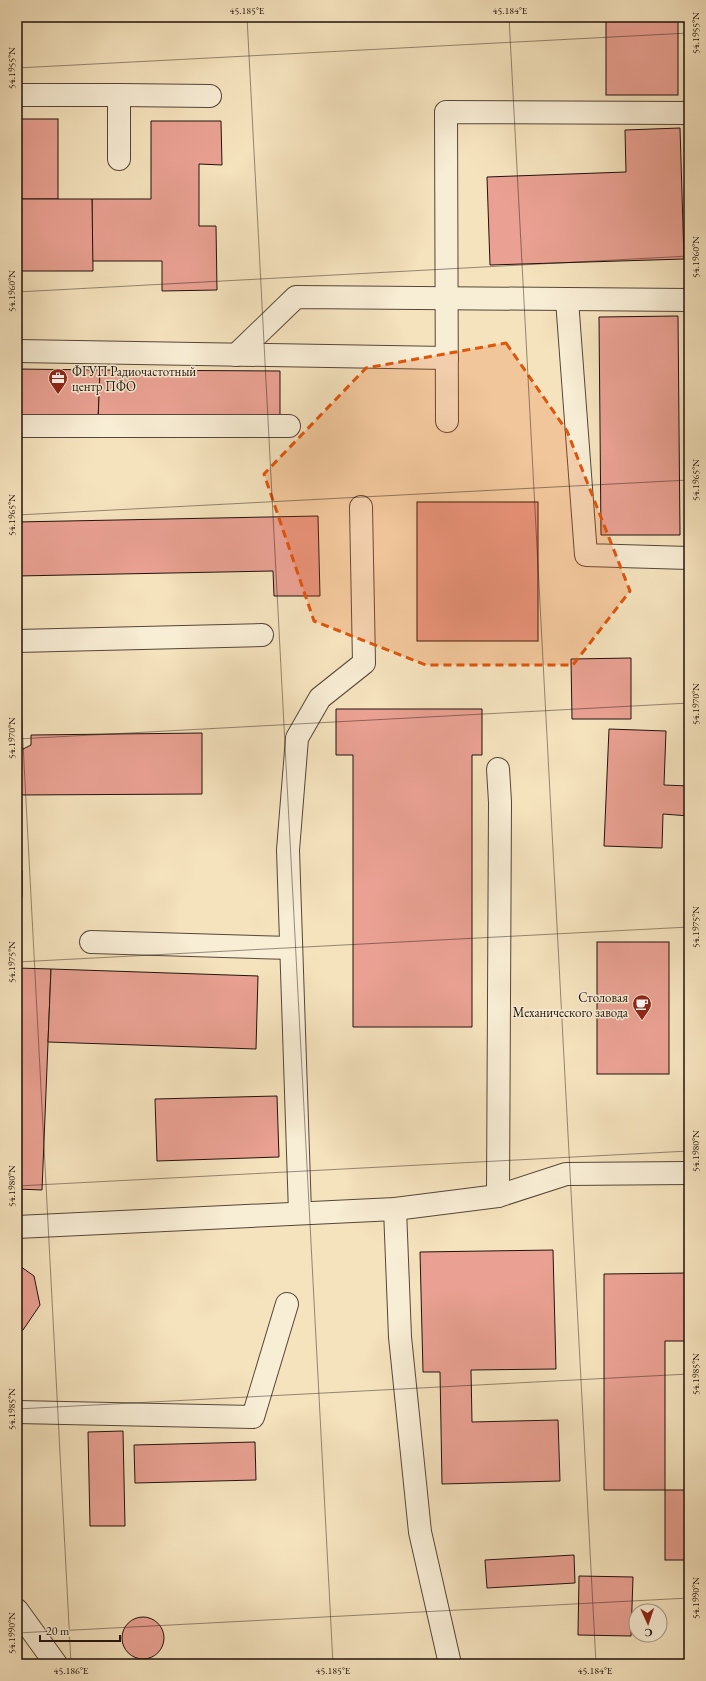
<svg xmlns="http://www.w3.org/2000/svg" width="706" height="1681" font-family="'EB Garamond',serif">
<style>
.building{fill:#eaa193;stroke:#21120b}
.lines{fill:none;stroke-linecap:round;stroke-linejoin:round}
.minor-casing{stroke:#564638;stroke-width:24}
.minor{stroke:#f8edd5;stroke-width:22}
.marked{fill:#de550c;fill-opacity:0.2;stroke:#de550c;stroke-width:3;stroke-dasharray:8 5;stroke-linejoin:round}
.ticks{fill:none;stroke:#21120b;stroke-width:1;stroke-opacity:0.45}
.labels{text-anchor:middle;stroke-width:3;stroke-linejoin:round;paint-order:stroke}
.poi-label{font-size:13px;fill:#21120b;stroke:#f8edd5;text-anchor:start}
.neatline{fill:none;stroke:#21120b;stroke-width:1.5}
.ticks-label{font-size:10px;text-anchor:middle;fill:#21120b}
</style>
<rect width="100%" height="100%" fill="#f5e3be"/>
<filter id="stains"><feTurbulence type="fractalNoise" baseFrequency=".005" numOctaves="4"/><feColorMatrix values="0 0 0 0 .2 0 0 0 0 .09 0 0 0 0 .02 0 0 0 .5 -.17"/></filter>
<radialGradient id="worn" r=".72"><stop offset=".6" stop-color="#630" stop-opacity="0"/><stop offset="1" stop-color="#630" stop-opacity=".3"/></radialGradient>
<g class="building">
<rect x="606" y="17" width="72" height="78"/>
<rect x="17" y="119" width="41" height="80"/>
<polygon points="151,121 221,121 222,165 199,164 199,226 216,226 217,290 162,291 162,261 92,261 92,199 151,199"/>
<polygon points="680,128 684,259 490,265 487,177 626,172 625,130"/>
<polygon points="17,199 92,199 93,271 17,271"/>
<polygon points="678,316 680,535 601,535 599,317"/>
<polygon points="17,369 100,370 98,421 17,421"/>
<polygon points="100,370 280,371 280,422 98,421"/>
<rect x="417" y="502" width="121" height="139"/>
<polygon points="318,516 320,596 274,596 273,571 17,576 17,522"/>
<polygon points="631,658 631,719 572,719 571,659"/>
<polygon points="336,709 482,709 482,755 472,755 472,1027 353,1027 353,755 336,755"/>
<polygon points="609,729 666,731 664,785 689,786 689,816 663,814 662,848 604,846"/>
<polygon points="202,733 202,794 17,795 17,771 20,771 19,751 31,745 31,735"/>
<polygon points="17,751 19,751 20,771 17,771"/>
<rect x="17" y="871" width="5" height="25"/>
<rect x="597" y="942" width="72" height="132"/>
<polygon points="17,968 51,969 42,1190 17,1189"/>
<polygon points="51,969 258,976 256,1049 48,1042"/>
<polygon points="277,1096 279,1157 157,1161 155,1099"/>
<polygon points="553,1250 556,1369 471,1370 472,1422 558,1420 560,1481 442,1484 440,1372 423,1372 420,1252"/>
<polygon points="17,1264 34,1276 40,1305 23,1330 17,1331"/>
<polygon points="689,1273 689,1341 665,1341 665,1490 604,1490 604,1274"/>
<polygon points="123,1431 125,1526 90,1526 88,1432"/>
<polygon points="255,1442 256,1480 135,1483 134,1445"/>
<rect x="665" y="1490" width="24" height="70"/>
<polygon points="574,1555 575,1583 487,1588 485,1560"/>
<polygon points="579,1576 633,1577 631,1636 578,1635"/>
<polygon points="685,1598 689,1598 689,1664 686,1664"/>
<circle cx="143" cy="1638" r="21"/>
</g>
<g class="lines">
<defs>
<g id="minor">
<polyline points="17,95 119,95 119,159"/>
<polyline points="119,95 210,96"/>
<polyline points="567,300 586,555 689,558"/>
<polyline points="17,351 447,358"/>
<polyline points="236,355 296,297 689,300"/>
<polyline points="447,421 446,112 689,113"/>
<polyline points="17,426 289,426"/>
<polyline points="17,641 262,635"/>
<polyline points="91,942 291,948"/>
<polyline points="498,1196 500,802 498,769"/>
<polyline points="395,1209 400,1337 420,1532 450,1664"/>
<polyline points="300,1213 288,850 297,738 320,698 364,663 361,507"/>
<polyline points="17,1227 395,1209 498,1196 566,1174 689,1173"/>
<polyline points="17,1412 253,1417 287,1304"/>
<polyline points="17,1610 56,1664"/>
</g>
</defs>
<use href="#minor" class="minor-casing"/>
<use href="#minor" class="minor"/>
</g>
<path class="marked" d="M 506,343 L 567,431 L 630,591 L 573,665 L 426,665 L 314,621 L 264,474 L 366,368 Z"/>
<path class="ticks" d="M 247,17 L 333,1664M 509,17 L 596,1664M 17,68 L 689,33M 17,292 L 689,256M 17,515 L 689,480M 17,628 L 71,1664M 17,739 L 689,703M 17,962 L 689,927M 17,1186 L 689,1151M 17,1409 L 689,1374M 17,1633 L 689,1598"/>
<defs>
<symbol id="office-pin" viewBox="-11 -11 22 30"><path d="M0 17L-7.5 6A9.5 9.5 0 1 1 7.5 6Z" fill="#8f2418" stroke="#f8edd5"/><path d="M-6-3h4V-5.5h4V-3h4V5H-6ZM-1-4.5V-3h2v-1.5ZM-6 0V1H6V0Z" fill="#fff"/></symbol>
<symbol id="cafe-pin" viewBox="-11 -11 22 30"><path d="M0 17L-7.5 6A9.5 9.5 0 1 1 7.5 6Z" fill="#8f2418" stroke="#f8edd5"/><path d="M-5.5-4.5H6V0H3Q3 3.5 0 3.5H-2.5Q-5.5 3.5-5.5 0ZM3-3.2v2h1.7v-2ZM-6 4.5H4V6H-6Z" fill="#fff"/></symbol>
</defs>
<g fill-rule="evenodd">
<use href="#office-pin" x="47" y="367" width="22" height="30"/>
<use href="#cafe-pin" x="631" y="993" width="22" height="30"/>
</g>
<g class="labels">
<g class="poi-label">
<text x="72" y="376">ФГУП Радиочастотный<tspan x="72" dy="15">центр ПФО</tspan></text>
<text x="628" y="1002" text-anchor="end">Столовая<tspan x="628" dy="15">Механического завода</tspan></text>
</g>
</g>
<rect width="706" height="1681" fill="none" stroke="#f5e3be" stroke-width="44"/>
<g transform="translate(648 1623) rotate(177)"><circle r="19" fill="#f8edd5" stroke="#a29584"/>
<path d="M0-3L7 15L0 10L-7 15Z" fill="#8f2418"/>
<text y="-6" font-size="11" font-weight="bold" text-anchor="middle" fill="#21120b">С</text>
</g>
<path d="M40 1635v6h80v-6" fill="none" stroke="#21120b" stroke-width="2"/>
<text x="46" y="1635" font-size="12" fill="#21120b" stroke="#f8edd5" stroke-width="3" paint-order="stroke">20 m</text>
<rect x="22" y="22" width="662" height="1637" class="neatline"/>
<g class="ticks-label">
<text x="247" y="14">45.185°E</text>
<text x="510" y="14">45.184°E</text>
<text transform="translate(695 33) rotate(-90)" y="4">54.1955°N</text>
<text transform="translate(11 68) rotate(-90)" y="4">54.1955°N</text>
<text transform="translate(695 257) rotate(-90)" y="4">54.1960°N</text>
<text transform="translate(11 291) rotate(-90)" y="4">54.1960°N</text>
<text transform="translate(695 480) rotate(-90)" y="4">54.1965°N</text>
<text transform="translate(11 515) rotate(-90)" y="4">54.1965°N</text>
<text transform="translate(695 704) rotate(-90)" y="4">54.1970°N</text>
<text transform="translate(11 738) rotate(-90)" y="4">54.1970°N</text>
<text transform="translate(695 927) rotate(-90)" y="4">54.1975°N</text>
<text transform="translate(11 962) rotate(-90)" y="4">54.1975°N</text>
<text transform="translate(695 1151) rotate(-90)" y="4">54.1980°N</text>
<text transform="translate(11 1186) rotate(-90)" y="4">54.1980°N</text>
<text transform="translate(695 1374) rotate(-90)" y="4">54.1985°N</text>
<text transform="translate(11 1409) rotate(-90)" y="4">54.1985°N</text>
<text transform="translate(695 1598) rotate(-90)" y="4">54.1990°N</text>
<text transform="translate(11 1633) rotate(-90)" y="4">54.1990°N</text>
<text x="71" y="1674">45.186°E</text>
<text x="333" y="1674">45.185°E</text>
<text x="595" y="1674">45.184°E</text>
</g>
<rect width="100%" height="100%" filter="url(#stains)"/>
<rect width="100%" height="100%" fill="url(#worn)"/>
</svg>
